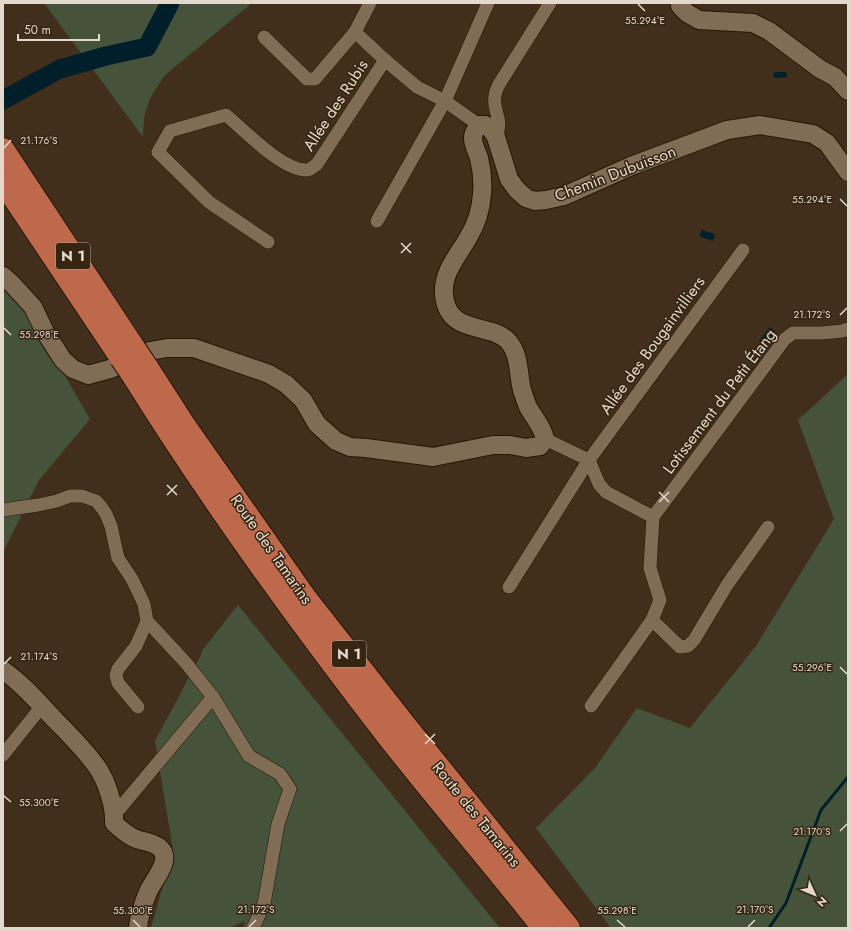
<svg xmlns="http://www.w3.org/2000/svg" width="851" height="931" font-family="Jost,sans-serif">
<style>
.green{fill:#46533b}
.water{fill:#001f2a}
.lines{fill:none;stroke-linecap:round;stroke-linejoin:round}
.stream{stroke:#001f2a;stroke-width:3}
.river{stroke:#001f2a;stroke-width:19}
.street-casing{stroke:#271604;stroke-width:14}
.secondary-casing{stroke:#271604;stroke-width:20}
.highway-casing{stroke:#271604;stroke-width:24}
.street{stroke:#816c56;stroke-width:13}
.secondary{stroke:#816c56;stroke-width:18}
.highway{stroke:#be694b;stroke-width:22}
.highway-bridge-casing{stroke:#271604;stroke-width:24;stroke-linecap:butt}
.highway-bridge{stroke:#be694b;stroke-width:22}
.ticks{fill:none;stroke:#e3d8cc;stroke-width:1.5}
.labels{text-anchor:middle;stroke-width:3;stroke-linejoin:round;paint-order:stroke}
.shield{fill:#362511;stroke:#afa294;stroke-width:1}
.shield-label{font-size:15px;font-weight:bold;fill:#e3d8cc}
.street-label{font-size:16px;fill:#e3d8cc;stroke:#362511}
.ticks-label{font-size:10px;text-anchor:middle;fill:#e3d8cc;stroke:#362511;stroke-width:3;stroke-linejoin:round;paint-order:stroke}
</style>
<rect width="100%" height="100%" fill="#412f1b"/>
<g class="green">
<polygon points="44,3 252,3 165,75 150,98 144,117 143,137"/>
<polygon points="3,269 90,419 39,480 3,552"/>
<polygon points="848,374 848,928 611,928 536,828 595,768 637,708 690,728 756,646 834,519 798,420"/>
<polygon points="238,605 500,928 245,928 244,921 230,928 151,928 173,850 155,741 202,653 201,652"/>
</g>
<g class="water">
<polygon points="776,72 786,72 787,77 776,78 773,76 774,73"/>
<polygon points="702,230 715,234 713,241 703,238 699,235"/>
<polygon points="770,327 776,332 763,348 760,345 761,343 759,341"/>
</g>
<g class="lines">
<polyline class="stream" points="769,928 786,903 821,810 848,777"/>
<polyline class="river" points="3,100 60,69 106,56 147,47 170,3"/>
<defs>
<g id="street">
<polyline points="355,32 385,60"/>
<polyline points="264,37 307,79 315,79 355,32 370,3"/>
<path d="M 496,137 C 504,118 492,112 495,96 C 495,93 497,89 498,86 L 550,3"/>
<polyline points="377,221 445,101 488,3"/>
<path d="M 268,242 L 209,202 L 158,152 L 170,131 L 226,115 C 244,130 282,170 306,170 C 310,170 313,167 317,164 L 385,60 L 417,87 L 445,101 L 479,125"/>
<polyline points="545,439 589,460 599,484 606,492 653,517 650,568 660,600 652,620 591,706"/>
<polyline points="3,510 38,505 57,501 70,496 82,496 96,501 102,508 106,514 111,526 118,558 132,579 144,604 147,621 186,663 213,697 249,756 280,774 290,789 278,824 264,904 253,928"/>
<polyline points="653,517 785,339 793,333 822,333 842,331 848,329"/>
<polyline points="509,587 589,460 743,250"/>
<polyline points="652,620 680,647 688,646 694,640 727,585 768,527"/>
<polyline points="138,707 118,683 116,675 118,669 136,646 147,621"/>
<polyline points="3,755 42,706"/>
<polyline points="115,814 213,697"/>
</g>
<g id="secondary">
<polyline points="680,3 680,6 687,13 699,20 753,23 769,31 820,69 835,77 848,91"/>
<path d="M 3,276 L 12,284 L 33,307 L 45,332 L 63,360 L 73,369 L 88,375 L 110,369 L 150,351 L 167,348 L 194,348 L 269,374 L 286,384 L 303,400 L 317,424 L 336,441 L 350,447 L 366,448 L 433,457 L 493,445 L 510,445 L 526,448 L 540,446 L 545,439 C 543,427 534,418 528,407 C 526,402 524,396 522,390 C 518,374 520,354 508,341 C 490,322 448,336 444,295 C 442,272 458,256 468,238 C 476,225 481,209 482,194 C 483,182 482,170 479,158 C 477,152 473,145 473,138 C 473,132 476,129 479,125 L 485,125 L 490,128 L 496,137 L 509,179 L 517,190 L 526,198 L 535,201 L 546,200 L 564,196 L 631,166 L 727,130 L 760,125 L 813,134 L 827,143 L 848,172"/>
<path d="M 3,670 C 23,684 39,703 56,721 C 70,735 88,753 99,770 C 107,783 115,807 114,823 C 120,829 126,834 134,838 C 142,842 153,841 160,848 C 173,860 153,880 148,892 C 143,904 139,915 138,928"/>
</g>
<g id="highway">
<polyline points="3,149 135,349"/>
<polyline points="3,182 121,358"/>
<polyline points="147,367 183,423 305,597 406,726 569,928"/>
<path d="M 133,376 C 211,501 298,621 388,737 C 439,802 493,864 543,928"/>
</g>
</defs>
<use href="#street" class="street-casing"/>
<use href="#secondary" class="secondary-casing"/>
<use href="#highway" class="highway-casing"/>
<use href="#street" class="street"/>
<use href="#secondary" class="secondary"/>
<use href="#highway" class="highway"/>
<defs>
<g id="highway-bridge">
<polyline points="135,349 147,367"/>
<polyline points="121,358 133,376"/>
</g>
</defs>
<use href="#highway-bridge" class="highway-bridge-casing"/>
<use href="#highway-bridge" class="highway-bridge"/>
</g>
<path class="ticks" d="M 638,4 L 645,11M 4,148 L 11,140M 840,199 L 847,206M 401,243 L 411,253M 401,253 L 411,243M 840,315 L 847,308M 4,328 L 11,335M 167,485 L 177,495M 659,492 L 669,502M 167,495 L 177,485M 659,502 L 669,492M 4,664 L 11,657M 840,667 L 847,674M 425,734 L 435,744M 425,744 L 435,734M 4,796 L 11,802M 840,831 L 847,824M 133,920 L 140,927M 617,920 L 625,927M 249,927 L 256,920M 748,927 L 755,920"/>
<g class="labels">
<g class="shield">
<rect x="56" y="243" width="34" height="26" rx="3"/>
<rect x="332" y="641" width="34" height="26" rx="3"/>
</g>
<g class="shield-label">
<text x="73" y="261">N 1</text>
<text x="349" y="659">N 1</text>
</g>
<g class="street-label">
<text transform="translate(335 105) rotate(-57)" y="6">Allée des Rubis</text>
<text transform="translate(615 173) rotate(-21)" y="6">Chemin Dubuisson</text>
<text transform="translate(652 345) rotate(-54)" y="6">Allée des Bougainvilliers</text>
<text transform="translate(719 401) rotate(-53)" y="6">Lotissement du Petit Étang</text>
<text transform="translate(272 549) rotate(55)" y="6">Route des Tamarins</text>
<text transform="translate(477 814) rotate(51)" y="6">Route des Tamarins</text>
</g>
</g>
<g class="ticks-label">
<text x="645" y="24">55.294°E</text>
<text x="39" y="144">21.176°S</text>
<text x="812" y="203">55.294°E</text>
<text x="812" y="318">21.172°S</text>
<text x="39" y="338">55.298°E</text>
<text x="39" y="660">21.174°S</text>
<text x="812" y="671">55.296°E</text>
<text x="39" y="806">55.300°E</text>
<text x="812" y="835">21.170°S</text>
<text x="256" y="913">21.172°S</text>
<text x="755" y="913">21.170°S</text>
<text x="133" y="914">55.300°E</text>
<text x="617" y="914">55.298°E</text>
</g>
<rect width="851" height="931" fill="none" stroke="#e3d8cc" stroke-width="8"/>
<g transform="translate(815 895) rotate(134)" stroke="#362511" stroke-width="3" paint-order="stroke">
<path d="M0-3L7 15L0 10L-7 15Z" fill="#e3d8cc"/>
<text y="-6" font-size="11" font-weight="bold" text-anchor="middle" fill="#e3d8cc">N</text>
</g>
<path d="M18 34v6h81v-6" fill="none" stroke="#e3d8cc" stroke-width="2"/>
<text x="24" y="34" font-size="12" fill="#e3d8cc" stroke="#362511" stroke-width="3" paint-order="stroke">50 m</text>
</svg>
